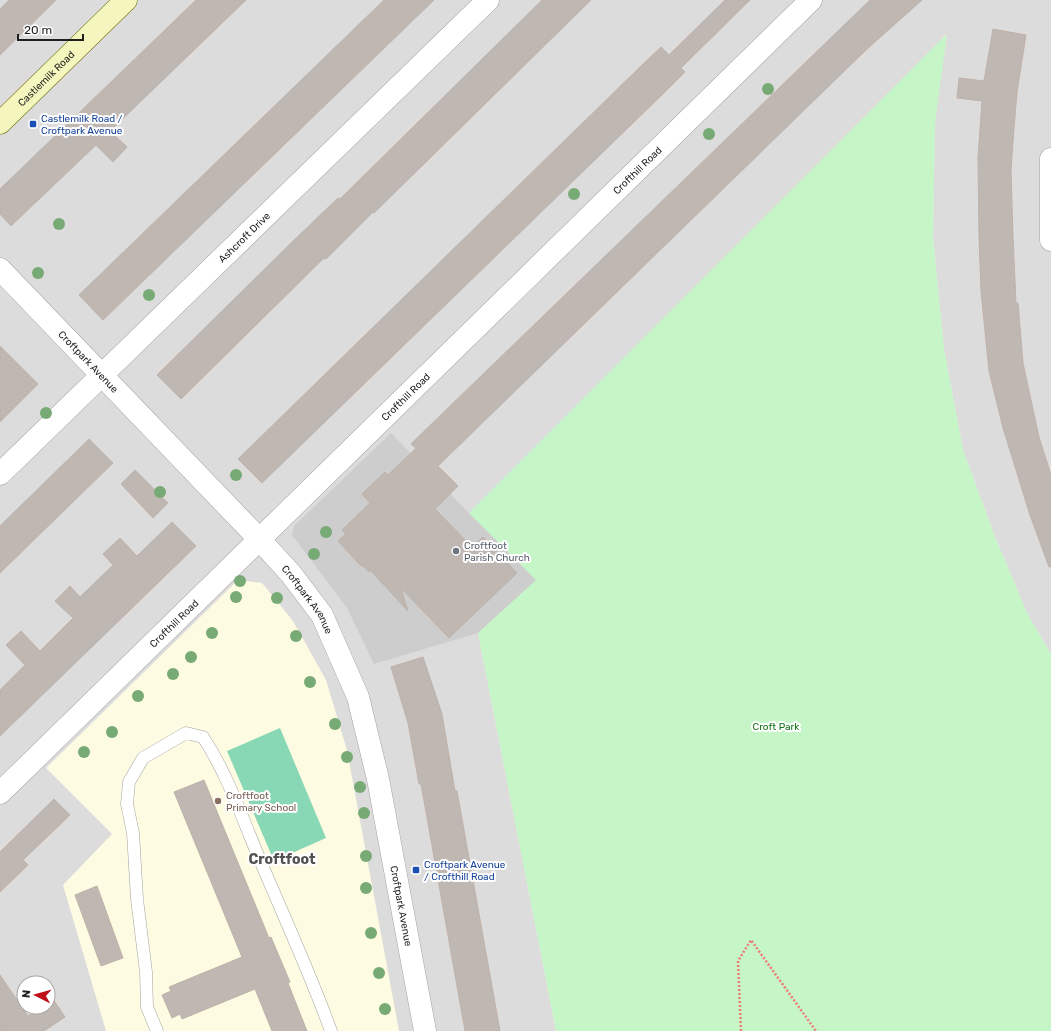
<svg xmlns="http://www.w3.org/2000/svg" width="1051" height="1031" font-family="Rubik,sans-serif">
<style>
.residential{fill:#dddcdc;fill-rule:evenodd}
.education{fill:#fdfbe1}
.religious{fill:#cdcdcd}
.park{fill:#c6f5c7}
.pitch{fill:#89d8b5}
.building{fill:#bfb7b2;stroke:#bfb2a9}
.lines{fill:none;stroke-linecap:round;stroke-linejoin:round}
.lane-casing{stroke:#a3a3a3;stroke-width:13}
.street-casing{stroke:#a3a3a3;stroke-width:23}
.secondary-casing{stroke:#696e0d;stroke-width:23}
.path{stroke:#ef7c76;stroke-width:2.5;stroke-dasharray:2 2;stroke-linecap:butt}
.lane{stroke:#fff;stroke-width:12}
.street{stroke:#fff;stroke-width:22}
.secondary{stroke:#f5f5be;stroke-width:22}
.tree{fill:#77aa74}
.transit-dot{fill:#1a4fb4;stroke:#fff;stroke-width:1.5}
.worship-dot{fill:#6b7280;stroke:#fff;stroke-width:1.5}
.education-dot{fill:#8d6e63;stroke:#fff;stroke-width:1.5}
.labels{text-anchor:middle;stroke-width:4;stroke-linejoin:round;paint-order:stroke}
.street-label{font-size:10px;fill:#1f1f1f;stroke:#fff}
.transit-label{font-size:10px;fill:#164399;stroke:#fff;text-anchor:start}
.worship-label{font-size:10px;fill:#5b616d;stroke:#fff;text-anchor:start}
.park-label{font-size:10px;fill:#147517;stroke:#fff}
.education-label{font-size:10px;fill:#785e54;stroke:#fff;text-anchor:start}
.district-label{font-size:14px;font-weight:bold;fill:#525252;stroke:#fff}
</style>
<rect width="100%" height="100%" fill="#efebe6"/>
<path class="residential" d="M 0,0 L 1051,0 L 1051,654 L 1028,615 L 995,537 L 963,450 L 944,349 L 933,238 L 935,123 L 946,34 L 478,633 L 556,1031 L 0,1031 ZM 24,983 L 48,983 L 48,1007 L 24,1007 Z"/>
<polygon class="education" points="238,580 262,583 293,621 326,680 347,750 399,1031 106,1031 63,885 112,834 46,768"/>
<polygon class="religious" points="391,433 469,513 537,580 478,633 374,664 347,608 292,535 294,526"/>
<polygon class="park" points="947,34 935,123 933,238 944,349 963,450 995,537 1028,615 1051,654 1051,1031 556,1031 478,633 536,580 469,513"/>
<polygon class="pitch" points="280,728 326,838 274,861 227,751"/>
<g class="building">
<polygon points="9,0 56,0 0,55 0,9"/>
<polygon points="196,0 246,0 110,131 127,147 113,162 96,145 11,226 0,214 0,189"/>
<polygon points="384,0 434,0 103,320 79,295"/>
<polygon points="542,0 591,0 374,213 373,212 326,259 324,258 181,399 157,375 290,244 338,198 340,199"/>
<polygon points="725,0 750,0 681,68 685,72 667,90 262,483 238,459 642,65 661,47 669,55"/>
<polygon points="870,0 922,0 866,50 438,466 458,486 435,509 472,547 483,537 517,573 449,638 401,588 408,611 370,570 369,572 362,565 361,566 338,541 346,534 342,530 370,503 362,494 385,472 388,475 416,448 411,444 449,407"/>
<polygon points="993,29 1026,35 1017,92 1014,128 1011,170 1013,236 1016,303 1018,303 1023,363 1039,437 1051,475 1051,567 1049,567 1030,515 1003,428 989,371 981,291 979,238 978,158 982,101 957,98 959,78 984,81"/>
<polygon points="0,346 38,384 0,422"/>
<polygon points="89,439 113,463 0,573 0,526"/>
<polygon points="135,470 168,503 153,518 121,484"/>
<polygon points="172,522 196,546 0,736 0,690 25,665 6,645 21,631 40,651 73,618 55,601 70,586 80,597 113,565 103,554 120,538 137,556"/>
<polygon points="423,657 442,714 455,791 457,791 500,1031 465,1031 421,784 419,784 408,723 391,667"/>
<polygon points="204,780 269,938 271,937 290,982 288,983 307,1031 272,1031 255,989 182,1019 180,1014 172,1018 162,995 171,991 169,987 242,957 174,792"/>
<polygon points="54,799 70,815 23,860 28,865 0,892 0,852"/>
<polygon points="97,886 123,958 101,966 75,895"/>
<polygon points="0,975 28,1016 41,1007 48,1007 48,1003 53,999 65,1017 44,1031 0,1031"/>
</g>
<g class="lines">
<defs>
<path id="lane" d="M 157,1031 L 147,1007 L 146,972 L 137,899 L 133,833 L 127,804 L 129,782 L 143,758 L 186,733 L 203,737 C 228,775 242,818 260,860 C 284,917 310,973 331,1031"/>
<g id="street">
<polyline points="1051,159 1051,240"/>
<path id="s1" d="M 0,269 L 260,540 L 291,574 L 322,615 L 358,697 L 378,779 L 425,1031"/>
<path id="s2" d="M 0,474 L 488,0"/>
<path id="s3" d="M 0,793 L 811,0"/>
</g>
<g id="secondary">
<path id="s4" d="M 0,123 L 126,0"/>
</g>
</defs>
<use href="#lane" class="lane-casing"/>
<use href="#street" class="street-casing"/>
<use href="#secondary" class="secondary-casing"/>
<polyline class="path" points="741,1031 738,961 751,940 816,1031"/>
<use href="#lane" class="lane"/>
<use href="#street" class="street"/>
<use href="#secondary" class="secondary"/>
</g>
<g class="tree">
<circle cx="768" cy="89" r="6"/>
<circle cx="709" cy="134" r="6"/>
<circle cx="574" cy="194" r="6"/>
<circle cx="59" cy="224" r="6"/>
<circle cx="38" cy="273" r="6"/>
<circle cx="149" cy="295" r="6"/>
<circle cx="46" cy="413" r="6"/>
<circle cx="236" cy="475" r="6"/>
<circle cx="160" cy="492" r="6"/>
<circle cx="326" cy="532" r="6"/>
<circle cx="314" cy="554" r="6"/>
<circle cx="240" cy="581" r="6"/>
<circle cx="236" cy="597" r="6"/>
<circle cx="277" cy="598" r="6"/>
<circle cx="212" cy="633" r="6"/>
<circle cx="296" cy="636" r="6"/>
<circle cx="191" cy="657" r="6"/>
<circle cx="173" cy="674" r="6"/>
<circle cx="310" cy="682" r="6"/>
<circle cx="138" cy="696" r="6"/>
<circle cx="335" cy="724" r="6"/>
<circle cx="112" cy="732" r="6"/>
<circle cx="84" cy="752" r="6"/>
<circle cx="347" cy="757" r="6"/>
<circle cx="360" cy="787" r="6"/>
<circle cx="364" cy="813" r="6"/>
<circle cx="366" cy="856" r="6"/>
<circle cx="366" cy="888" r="6"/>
<circle cx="371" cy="933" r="6"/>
<circle cx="379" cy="973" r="6"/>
<circle cx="385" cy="1009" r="6"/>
</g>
<g class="transit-dot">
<rect x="29" y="120" width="8" height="8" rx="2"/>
<rect x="412" y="866" width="8" height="8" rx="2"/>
</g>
<circle class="worship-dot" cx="456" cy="551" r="4"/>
<circle class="education-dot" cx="218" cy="801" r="4"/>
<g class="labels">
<g class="street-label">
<text dy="4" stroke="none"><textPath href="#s4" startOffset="64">Castlemilk Road</textPath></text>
<text dy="4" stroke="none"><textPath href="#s3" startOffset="891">Crofthill Road</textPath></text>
<text dy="4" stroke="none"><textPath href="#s2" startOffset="340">Ashcroft Drive</textPath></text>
<text dy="4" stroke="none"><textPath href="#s1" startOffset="128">Croftpark Avenue</textPath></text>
<text dy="4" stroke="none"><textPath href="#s3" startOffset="567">Crofthill Road</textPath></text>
<text dy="4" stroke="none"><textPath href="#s1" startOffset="452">Croftpark Avenue</textPath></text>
<text dy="4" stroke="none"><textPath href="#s3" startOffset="243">Crofthill Road</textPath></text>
<text dy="4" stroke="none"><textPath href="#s1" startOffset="776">Croftpark Avenue</textPath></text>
</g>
<g class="transit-label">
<text x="41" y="122">Castlemilk Road /<tspan x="41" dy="12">Croftpark Avenue</tspan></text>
<text x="424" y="868">Croftpark Avenue<tspan x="424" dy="12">/ Crofthill Road</tspan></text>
</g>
<g class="worship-label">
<text x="464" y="549">Croftfoot<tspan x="464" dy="12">Parish Church</tspan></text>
</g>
<g class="park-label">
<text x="776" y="730">Croft Park</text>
</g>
<g class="education-label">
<text x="226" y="799">Croftfoot<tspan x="226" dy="12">Primary School</tspan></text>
</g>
<g class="district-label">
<text x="282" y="864">Croftfoot</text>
</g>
</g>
<g transform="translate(36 995) rotate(276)"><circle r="19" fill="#ffffff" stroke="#a5a5a5"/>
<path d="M0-3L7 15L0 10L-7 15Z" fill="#be0f18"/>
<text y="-6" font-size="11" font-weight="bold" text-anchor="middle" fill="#1f1f1f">N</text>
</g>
<path d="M18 34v6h65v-6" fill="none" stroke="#1f1f1f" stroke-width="2"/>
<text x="24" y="34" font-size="12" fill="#1f1f1f" stroke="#ffffff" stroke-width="3" paint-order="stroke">20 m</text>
</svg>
